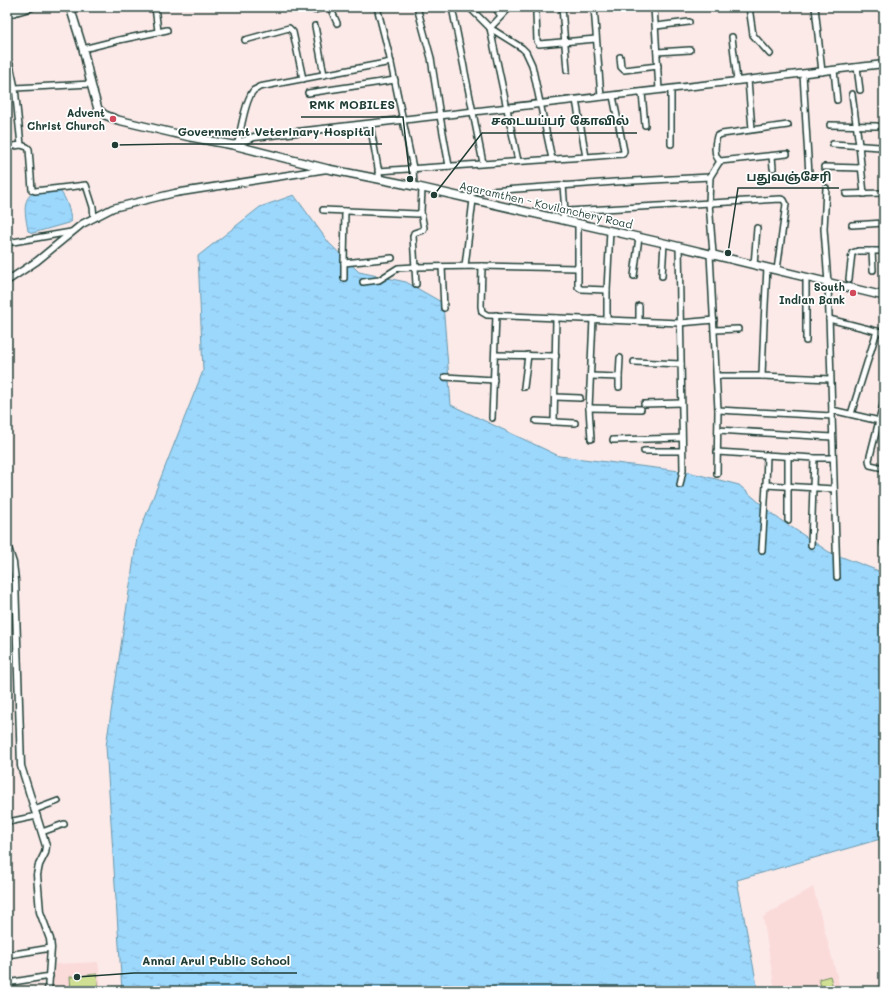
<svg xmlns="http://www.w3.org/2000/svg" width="891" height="998" font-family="Mali,'Noto Sans Tamil',sans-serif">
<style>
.built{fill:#fadbda}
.pitch{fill:#cfdf93;stroke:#778e64}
.water{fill:url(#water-ripples);stroke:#6a99ac}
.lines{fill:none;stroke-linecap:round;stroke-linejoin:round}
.minor-casing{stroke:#1f3d34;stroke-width:8}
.tertiary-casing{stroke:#1f3d34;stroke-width:9}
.secondary-casing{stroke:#1f3d34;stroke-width:10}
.minor{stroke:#fff;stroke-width:5}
.tertiary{stroke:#fff;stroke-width:6}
.secondary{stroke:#fff;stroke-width:7}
.poi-dot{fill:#d1495b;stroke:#fff;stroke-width:1.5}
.labels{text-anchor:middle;stroke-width:3.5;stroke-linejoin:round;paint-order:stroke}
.poi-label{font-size:11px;font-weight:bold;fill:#1f3d34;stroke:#fff;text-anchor:end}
.street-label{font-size:11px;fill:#1f3d34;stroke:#fff}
.leader{fill:none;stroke:#1f3d34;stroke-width:1.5}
.callout-dot{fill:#1f3d34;stroke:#fff;stroke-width:1.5}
.callout-label{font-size:12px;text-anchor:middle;font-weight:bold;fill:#1f3d34;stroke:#fff;stroke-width:3.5;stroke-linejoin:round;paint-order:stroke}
</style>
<defs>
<pattern id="water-ripples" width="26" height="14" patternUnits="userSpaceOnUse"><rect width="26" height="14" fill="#9cd7fc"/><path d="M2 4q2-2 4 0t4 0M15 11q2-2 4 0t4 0" fill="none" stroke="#86b9d9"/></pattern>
</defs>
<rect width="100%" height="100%" fill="#fceae9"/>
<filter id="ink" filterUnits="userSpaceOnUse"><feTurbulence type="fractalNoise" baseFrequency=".025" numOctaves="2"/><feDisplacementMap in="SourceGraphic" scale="8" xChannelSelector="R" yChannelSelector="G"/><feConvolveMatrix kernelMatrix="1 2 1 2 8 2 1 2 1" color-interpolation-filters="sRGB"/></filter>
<g filter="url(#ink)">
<g class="built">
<polygon points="813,887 841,991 775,991 763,917"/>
<polygon points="98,962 102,991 52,991 55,964"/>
</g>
<g class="pitch">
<polygon points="97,974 99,991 71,991 70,977"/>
<polygon points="830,976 834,991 822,991 819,979"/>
</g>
<g class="water">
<path d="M 39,191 L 61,192 C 67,200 70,211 71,221 L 68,223 L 33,233 L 28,231 C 26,217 19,195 39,191 Z"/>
<polygon points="294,195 329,243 359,272 406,282 443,303 451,405 559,456 688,472 739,485 776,517 829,552 884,573 884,838 737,880 758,991 122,991 106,746 137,538 203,371 198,256 260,207"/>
</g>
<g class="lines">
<defs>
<g id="minor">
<polyline points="155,7 158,31"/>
<polyline points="330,7 337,23"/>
<polyline points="377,7 389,54 413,168 414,186"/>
<polyline points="417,7 431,58 440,116 449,166"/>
<polyline points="452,7 483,163"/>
<polyline points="469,7 490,28 522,48 526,52 532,65 552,159"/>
<polyline points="495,7 501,16"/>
<polyline points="562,7 567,70"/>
<polyline points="594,7 601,97"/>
<polyline points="654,7 659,90"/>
<polyline points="749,7 753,35 770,54"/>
<polyline points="815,7 822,72"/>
<polyline points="315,10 323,7"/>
<polyline points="536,14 537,41 539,44 596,39"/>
<polyline points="315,26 324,75"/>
<polyline points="656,26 689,22"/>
<polyline points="490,28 518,161"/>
<polyline points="490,28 510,7"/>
<polyline points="732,37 737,81"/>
<polyline points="245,40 289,28 293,32 303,79"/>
<polyline points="83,49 119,40 167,30"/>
<polyline points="657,52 690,50"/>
<polyline points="620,57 621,67 624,70 658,66"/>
<polyline points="7,65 10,64 15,88"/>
<polyline points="857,67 860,90"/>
<polyline points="834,70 837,100"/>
<polyline points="803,74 809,175"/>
<polyline points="748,80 752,129"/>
<polyline points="308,93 395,80"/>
<polyline points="642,93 645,125"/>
<polyline points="852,94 859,145 864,194"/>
<polyline points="370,124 380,179"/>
<polyline points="830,125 877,126"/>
<path d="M 238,143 C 240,132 246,97 254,90 C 254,90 259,88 259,87 L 391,62"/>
<polyline points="671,144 671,89"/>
<polyline points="833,144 880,147"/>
<polyline points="21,145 27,147 29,149 32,190 35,191 86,185 93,207 94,218"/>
<polyline points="7,147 21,145 15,88 91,84"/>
<path d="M 787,154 L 720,161 C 713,156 715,143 717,136 L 722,134 L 788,125"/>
<polyline points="772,156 773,168"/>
<polyline points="586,157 623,154 624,151 613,96"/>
<polyline points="824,167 861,168"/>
<polyline points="378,171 586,157 576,100"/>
<polyline points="710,177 720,161"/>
<polyline points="563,185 565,212"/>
<polyline points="826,188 824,229 828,283 837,577"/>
<polyline points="846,194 884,193"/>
<polyline points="463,197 476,192 615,182 710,177 709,203 713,254"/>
<polyline points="323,210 418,214 421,212 422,188"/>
<polyline points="345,211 344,263 392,258"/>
<polyline points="562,220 565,212 568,211 781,199 784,200 786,204 777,270"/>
<polyline points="578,223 578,287 581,289 607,290"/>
<polyline points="852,225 884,223"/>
<polyline points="7,243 71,232"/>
<polyline points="679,246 683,470 680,485"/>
<polyline points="872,251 873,270"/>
<polyline points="710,254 718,410 717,474"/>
<polyline points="344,263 344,278"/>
<polyline points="754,265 757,228"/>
<polyline points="465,266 473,200"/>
<polyline points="482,266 577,268"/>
<polyline points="442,267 444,308"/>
<polyline points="767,268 764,323 762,376 830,379"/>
<polyline points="634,276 639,237"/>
<polyline points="662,276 664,243"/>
<polyline points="806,277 806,341"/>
<polyline points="849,279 852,253 858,251 884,251"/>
<polyline points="363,282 379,280 398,268 415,267 482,266 481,306 482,312 487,315 680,323 714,320"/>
<polyline points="416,284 413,236 414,233 423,230 424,228 421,212"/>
<polyline points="829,319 884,333"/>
<polyline points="607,320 607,290 610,230"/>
<polyline points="639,321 639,306"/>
<polyline points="715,330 738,329"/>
<polyline points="495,355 556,356"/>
<polyline points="634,362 681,364"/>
<polyline points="591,376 619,377 619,387"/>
<polyline points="717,376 762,376"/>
<polyline points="445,377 494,380"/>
<polyline points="619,377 620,358"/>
<polyline points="524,387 528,355"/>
<polyline points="555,397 580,398"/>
<polyline points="884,401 869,460 870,465 884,468"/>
<polyline points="644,404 681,403"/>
<polyline points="589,408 641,409"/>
<polyline points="718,410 832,416"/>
<polyline points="832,410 884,422"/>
<polyline points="851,414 877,331"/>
<polyline points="492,418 496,315"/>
<polyline points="536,421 575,423"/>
<polyline points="554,422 556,318"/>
<polyline points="718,430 832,437"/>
<polyline points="591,439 589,408 593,319"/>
<polyline points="613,440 682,438"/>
<polyline points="644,451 682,451"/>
<polyline points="717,452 814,458 811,545"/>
<polyline points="788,456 788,520"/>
<polyline points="814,458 833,458"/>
<polyline points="766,485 834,489"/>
<polyline points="884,503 883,541 884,545"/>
<polyline points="762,550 766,485 767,455"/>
<polyline points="34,810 58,801"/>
<polyline points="13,821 37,816"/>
<polyline points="42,832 64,824"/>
<polyline points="8,955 51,948"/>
<polyline points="7,983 50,976"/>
</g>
<g id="tertiary">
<polyline points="233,145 254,137 884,64"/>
<polyline points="7,281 37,261 82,224 113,208 175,193 327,169"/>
<polyline points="7,545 13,563 15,580 21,766 46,846 45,853 39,865 37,875 40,912 50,939 51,948 48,991"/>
</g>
<g id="secondary">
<polyline points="70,7 83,49 91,84 98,109 105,115 118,120 190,137 233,145 328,169 414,186 664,243 884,296"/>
<polyline points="7,14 31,7"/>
</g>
</defs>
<use href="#minor" class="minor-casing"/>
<use href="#tertiary" class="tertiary-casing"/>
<use href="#secondary" class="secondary-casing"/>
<use href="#minor" class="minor"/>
<use href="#tertiary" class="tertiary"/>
<use href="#secondary" class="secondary"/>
</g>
</g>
<g class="poi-dot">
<circle cx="113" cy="119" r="4"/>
<circle cx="853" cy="293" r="4"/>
</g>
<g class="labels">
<g class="poi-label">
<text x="105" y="117">Advent<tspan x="105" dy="13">Christ Church</tspan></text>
<text x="845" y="291">South<tspan x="845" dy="13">Indian Bank</tspan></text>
</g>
<g class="street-label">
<text transform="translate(546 205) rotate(13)" y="4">Agaramthen - Kovilanchery Road</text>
</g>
</g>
<path class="leader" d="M410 179L403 117H301M434 195L482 133H637M115 145L170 144H382M728 253L738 188H839M77 977L134 973H297"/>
<g class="callout-dot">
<circle cx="410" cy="179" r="4"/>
<circle cx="434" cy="195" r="4"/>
<circle cx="115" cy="145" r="4"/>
<circle cx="728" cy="253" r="4"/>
<circle cx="77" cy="977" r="4"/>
</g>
<g class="callout-label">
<text x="352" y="109">RMK MOBILES</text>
<text x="560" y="125">சடையப்பர் கோவில்</text>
<text x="276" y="136">Government Veterinary Hospital</text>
<text x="789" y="181">பதுவஞ்சேரி</text>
<text x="216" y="965">Annai Arul Public School</text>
</g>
<rect width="891" height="998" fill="none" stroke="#fff" stroke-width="24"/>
<rect x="12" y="12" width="867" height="974" fill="none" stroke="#1f3d34" stroke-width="1.5" filter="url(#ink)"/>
</svg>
